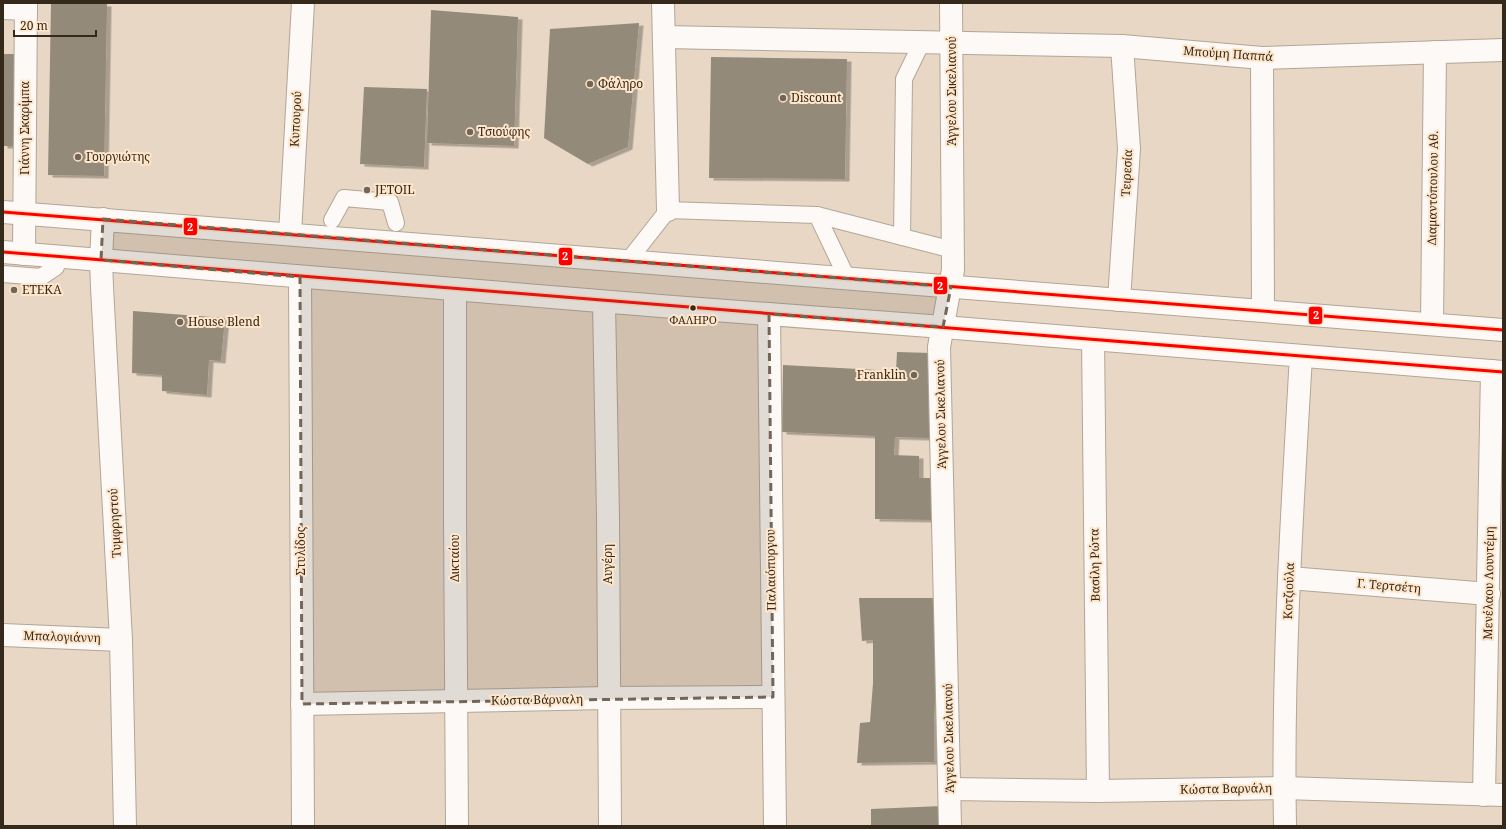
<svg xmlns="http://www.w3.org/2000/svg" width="1506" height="829" font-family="'Noto Serif',serif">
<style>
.building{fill:#948a7a;filter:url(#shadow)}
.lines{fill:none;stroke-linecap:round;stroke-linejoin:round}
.lane-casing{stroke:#b2a697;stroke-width:18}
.street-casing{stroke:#b2a697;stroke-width:24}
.primary-casing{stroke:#b2a697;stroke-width:24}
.lane{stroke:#fcf9f6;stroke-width:16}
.street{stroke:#fcf9f6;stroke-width:22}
.primary{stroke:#fcf9f6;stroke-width:22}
.bus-1-casing{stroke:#ffe6ca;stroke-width:6}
.bus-1{stroke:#f00;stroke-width:3}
.marked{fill:#746657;fill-opacity:0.2;stroke:#746657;stroke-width:3;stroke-dasharray:8 5;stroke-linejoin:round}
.poi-dot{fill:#746657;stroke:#ffe6ca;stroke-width:1.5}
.bus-dot{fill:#35291c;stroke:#ffe6ca;stroke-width:1.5}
.labels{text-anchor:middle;stroke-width:4;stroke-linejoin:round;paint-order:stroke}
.bus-label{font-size:11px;fill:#35291c;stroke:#ffe6ca}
.street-label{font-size:12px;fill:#35291c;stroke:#ffe6ca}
.poi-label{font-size:12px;fill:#35291c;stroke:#ffe6ca;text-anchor:start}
.line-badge{stroke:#ffe6ca;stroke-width:1.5}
.badge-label{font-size:11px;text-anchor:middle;font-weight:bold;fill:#fff}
</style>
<defs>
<filter id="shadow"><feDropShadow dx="4.5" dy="2.5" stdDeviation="0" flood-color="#0004"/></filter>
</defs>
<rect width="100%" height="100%" fill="#e8d7c4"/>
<g class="building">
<polygon points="51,3 107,4 104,176 48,175"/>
<polygon points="431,10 518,17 514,146 427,143"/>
<polygon points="639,23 628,147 588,164 544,138 550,29"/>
<polygon points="3,54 15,54 16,146 3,146"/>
<polygon points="711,57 847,59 845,179 709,178"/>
<polygon points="364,87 427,89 424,167 360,164"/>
<polygon points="133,311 225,318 221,361 209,360 207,395 162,391 162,375 132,373"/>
<polygon points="897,352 931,353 929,438 895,437 894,455 919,456 919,478 931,478 933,520 875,519 875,436 782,432 783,365 896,371"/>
<polygon points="859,598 935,598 936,679 934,723 934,762 857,763 860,723 870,722 873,683 873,640 862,641"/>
<polygon points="942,806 942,826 871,826 871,809"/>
</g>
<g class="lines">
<defs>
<g id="lane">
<polyline points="817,215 953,250"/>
<polyline points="332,220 344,198 390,202 396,223"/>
<polyline points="902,237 904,79 922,42"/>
<polyline points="628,261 668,210 817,215 847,278"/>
<polyline points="3,274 41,277 56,267"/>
</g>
<g id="street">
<polyline points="663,3 668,210"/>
<polyline points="3,8 26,9"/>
<polyline points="664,37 1122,46 1262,58 1503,50"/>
<polyline points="1262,58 1263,311"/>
<polyline points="103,219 101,260 102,287 121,640 125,826"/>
<polyline points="290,234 303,3"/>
<polyline points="24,254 26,3"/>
<polyline points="300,277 303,826"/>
<polyline points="455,289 455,519 457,826"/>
<polyline points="1119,300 1129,149 1122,46"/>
<polyline points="604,302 608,516 610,826"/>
<polyline points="769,314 775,826"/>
<polyline points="1432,324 1435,52"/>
<polyline points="1093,339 1098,791"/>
<polyline points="1289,578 1489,594"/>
<polyline points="3,635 121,640"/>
<polyline points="302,704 608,698 773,697"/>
<polyline points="950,789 1098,791 1284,788 1503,795"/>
<polyline points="1484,795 1492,371"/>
<polyline points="950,826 939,347 953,270 951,3"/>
<path d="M 1285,826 C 1282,669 1292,512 1301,356"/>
</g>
<g id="primary">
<polyline points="3,212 1503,330"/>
<polyline points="3,252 673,307 943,327 1503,372"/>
</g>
</defs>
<use href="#lane" class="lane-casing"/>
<use href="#street" class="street-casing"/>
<use href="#primary" class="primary-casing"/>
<use href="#lane" class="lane"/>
<use href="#street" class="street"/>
<use href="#primary" class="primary"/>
<defs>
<g id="bus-1">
<polyline points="3,212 1503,330"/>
<path d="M 3,252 C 503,293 1003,332 1503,372"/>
</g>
</defs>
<use href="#bus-1" class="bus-1-casing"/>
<use href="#bus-1" class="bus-1"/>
</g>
<path class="marked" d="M 103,219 L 951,287 L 943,327 L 769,314 L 773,697 L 302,704 L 300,277 L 101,260 Z"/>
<g class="poi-dot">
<circle cx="590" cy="84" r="4"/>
<circle cx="783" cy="98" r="4"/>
<circle cx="470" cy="132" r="4"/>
<circle cx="78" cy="157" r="4"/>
<circle cx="367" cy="190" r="4"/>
<circle cx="14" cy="290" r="4"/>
<circle cx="180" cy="322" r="4"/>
<circle cx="914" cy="375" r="4"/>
</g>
<circle class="bus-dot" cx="693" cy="308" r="3.5"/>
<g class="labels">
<g class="bus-label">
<text x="693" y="324">ΦΑΛΗΡΟ</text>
</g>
<g class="street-label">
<text transform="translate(1228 54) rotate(4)" y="4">Μπούμη Παππά</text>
<text transform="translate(952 91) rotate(-90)" y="4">Άγγελου Σικελιανού</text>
<text transform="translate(296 119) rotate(-87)" y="4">Κυπουρού</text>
<text transform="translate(25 128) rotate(-90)" y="4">Γιάννη Σκαρίμπα</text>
<text transform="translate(1127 173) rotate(-87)" y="4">Τειρεσία</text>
<text transform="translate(1433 188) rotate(-89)" y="4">Διαμαντόπουλου Αθ.</text>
<text transform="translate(941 414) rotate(-91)" y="4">Άγγελου Σικελιανού</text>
<text transform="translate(115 523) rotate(-93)" y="4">Τυμφρηστού</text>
<text transform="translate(301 551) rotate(-90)" y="4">Στυλίδος</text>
<text transform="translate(455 558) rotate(-90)" y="4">Δικταίου</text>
<text transform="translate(608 564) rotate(-90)" y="4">Αυγέρη</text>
<text transform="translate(1095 565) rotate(-91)" y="4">Βασίλη Ρώτα</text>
<text transform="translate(771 570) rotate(-91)" y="4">Παλαιόπυργου</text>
<text transform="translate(1489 583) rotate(-89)" y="4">Μενέλαου Λουντέμη</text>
<text transform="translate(1389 586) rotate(5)" y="4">Γ. Τερτσέτη</text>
<text transform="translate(1289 591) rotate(-88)" y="4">Κοτζιούλα</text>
<text transform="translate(62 637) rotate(2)" y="4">Μπαλογιάννη</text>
<text transform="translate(537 700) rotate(-1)" y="4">Κώστα Βάρναλη</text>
<text transform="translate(949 738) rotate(-91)" y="4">Άγγελου Σικελιανού</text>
<text transform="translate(1226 789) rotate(-1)" y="4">Κώστα Βαρνάλη</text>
</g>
<g class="poi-label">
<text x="598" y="88">Φάληρο</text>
<text x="791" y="102">Discount</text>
<text x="478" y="136">Τσιούφης</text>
<text x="86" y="161">Γουργιώτης</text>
<text x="375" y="194">JETOIL</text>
<text x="22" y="294">ΕΤΕΚΑ</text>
<text x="188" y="326">House Blend</text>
<text x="906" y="379" text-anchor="end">Franklin</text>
</g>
</g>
<g class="line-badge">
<rect x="183" y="217" width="15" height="19" rx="4" fill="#f00"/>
<rect x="558" y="247" width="15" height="19" rx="4" fill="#f00"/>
<rect x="933" y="276" width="15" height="19" rx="4" fill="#f00"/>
<rect x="1308" y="306" width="15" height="19" rx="4" fill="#f00"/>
</g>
<g class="badge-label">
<text x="190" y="231">2</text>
<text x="565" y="260">2</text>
<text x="940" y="290">2</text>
<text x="1316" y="319">2</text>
</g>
<rect width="1506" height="829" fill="none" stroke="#35291c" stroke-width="8"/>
<path d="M14 30v6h82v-6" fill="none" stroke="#35291c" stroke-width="2"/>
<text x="20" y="30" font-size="12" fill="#35291c" stroke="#ffe6ca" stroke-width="3" paint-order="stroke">20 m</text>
</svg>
